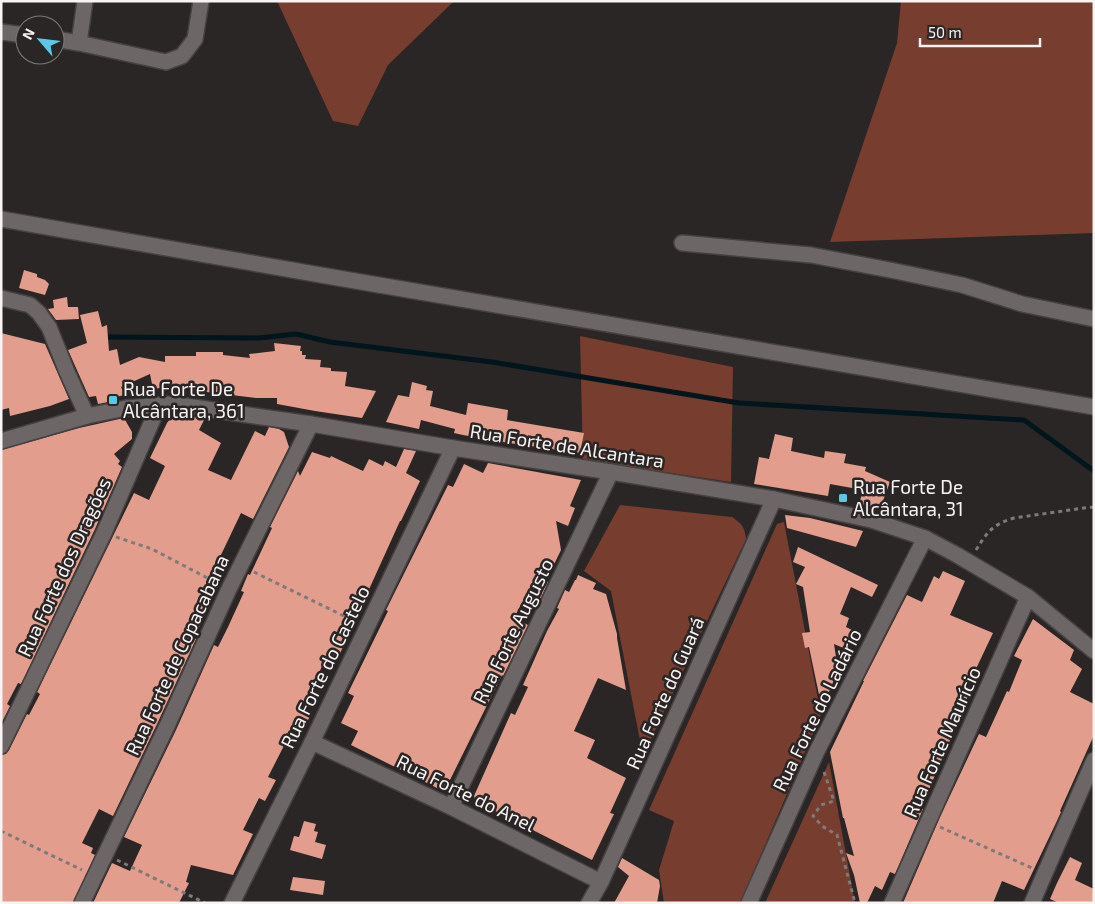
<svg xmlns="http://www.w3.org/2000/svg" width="1095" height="904" font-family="'Exo 2',sans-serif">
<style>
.green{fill:#773d2f}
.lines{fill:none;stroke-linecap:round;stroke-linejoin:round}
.stream{stroke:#00151c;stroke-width:5}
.building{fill:#e29d8c}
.street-casing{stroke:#454140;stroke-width:18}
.path{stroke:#7e7a79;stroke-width:3;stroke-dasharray:4 4;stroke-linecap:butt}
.street{stroke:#6c6766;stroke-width:15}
.poi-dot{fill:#5bc7e7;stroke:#2a2625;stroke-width:2}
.labels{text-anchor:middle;stroke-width:5;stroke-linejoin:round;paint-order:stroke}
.poi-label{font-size:19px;fill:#f7f4f3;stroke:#2a2625;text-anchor:start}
.street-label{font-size:19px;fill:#f7f4f3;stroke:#2a2625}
</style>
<rect width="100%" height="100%" fill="#2a2625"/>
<g class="green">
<polygon points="277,1 454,1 388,65 358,126 333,121"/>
<polygon points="901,1 1094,1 1094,233 830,242 897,43"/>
<polygon points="580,336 733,367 731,482 583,460"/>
<path d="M 620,505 L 732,517 C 742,524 745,527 746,539 L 643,756 L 611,591 L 584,571 Z"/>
<polygon points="784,522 821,715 740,903 664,903 659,870 674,821 649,810 777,524"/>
<polygon points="829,762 855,903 765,903"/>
</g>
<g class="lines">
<polyline class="stream" points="102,337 259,338 296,334 330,342 492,362 739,403 1024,420 1094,471"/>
</g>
<g class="building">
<polygon points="24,270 37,274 37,277 45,280 49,284 45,295 19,288"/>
<polygon points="67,297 68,307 78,307 79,319 56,320 48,309 54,308 53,300"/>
<polygon points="98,311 102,327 107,325 109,351 117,349 120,365 139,357 165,362 165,356 196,356 196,352 223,352 223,355 250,358 249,354 275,351 274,343 301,346 300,351 302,351 302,355 306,355 305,359 321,360 320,367 331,368 331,371 347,372 345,386 376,391 362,418 315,411 277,404 277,398 256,398 166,387 153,389 150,374 121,387 125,395 111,398 113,401 98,404 96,396 89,397 68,350 87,343 80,315"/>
<polygon points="1,333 45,344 69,399 50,406 10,416 9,408 1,410"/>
<polygon points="412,382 427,386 426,390 433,391 430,406 466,415 468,403 508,410 507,420 584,433 580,453 509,443 463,435 454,433 455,429 421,420 419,429 386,422 398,395 409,397"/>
<polygon points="176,414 205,418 199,430 221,443 208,470 231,480 255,431 265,436 269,427 279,429 284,432 289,447 253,519 241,513 220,557 219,556 206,582 210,584 205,594 207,595 204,602 210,605 194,638 196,639 158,722 113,816 99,809 82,843 93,848 91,853 95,855 73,903 1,903 1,755 6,754 9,750 27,714 29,715 40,694 37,692 134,493 149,500 165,466 150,458 167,423 170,419"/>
<polygon points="124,418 132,432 132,439 114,454 120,461 118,464 122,467 95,529 21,684 18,683 7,704 10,706 1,724 1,450 79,428"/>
<polygon points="775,434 793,438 791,451 824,458 825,451 846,454 844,463 866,467 865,471 890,482 880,509 875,507 874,509 859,504 863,490 830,484 828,496 754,484 759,457 769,459"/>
<polygon points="404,449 416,451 406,473 420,481 401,521 400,521 337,660 328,655 313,684 315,685 304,709 312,712 303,730 294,726 268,777 276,780 265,801 259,798 243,830 253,834 233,875 191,865 186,882 189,883 179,903 93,903 112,863 130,871 142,845 124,837 176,730 214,645 218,647 228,627 244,592 241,591 248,574 250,575 272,528 270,527 298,471 300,476 312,452 330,458 331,456 363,471 369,459 383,466 385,461 396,467"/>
<polygon points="488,463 581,480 570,506 575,508 568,526 556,521 561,550 546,581 548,582 540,600 527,593 514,618 528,625 506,670 503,676 502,675 447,786 439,789 351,745 358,731 341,723 354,696 348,693 388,611 386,610 448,485 453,487 464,464 483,473"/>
<polygon points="785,515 810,518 863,531 856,547 787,528"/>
<polygon points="798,547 878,585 872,597 851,587 840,614 849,618 846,627 856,632 848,650 834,644 838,670 822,709 809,647 805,648 802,633 810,632 803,587 796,584 805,567 793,562"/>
<polygon points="943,571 965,581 950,615 993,633 965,692 969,694 964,705 965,705 921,808 923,809 895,874 890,872 882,890 875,886 867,903 860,903 854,875 846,853 854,856 844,818 843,818 830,752 864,681 863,681 907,595 922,602 934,576 939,579"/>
<polygon points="578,575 596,583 593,589 606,594 617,634 617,638 626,690 598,678 574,731 595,740 587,758 626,778 610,813 614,814 592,860 495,811 494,813 477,805 474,796 511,713 515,715 528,687 523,685 547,631 559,609 557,608 565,590 569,592 575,580 576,580"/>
<polygon points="1033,619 1074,650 1070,660 1082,669 1070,692 1094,704 1094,735 1060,811 1061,812 1055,825 1024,890 1002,881 993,903 903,903 940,817 979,734 986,737 1007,691 1009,692 1022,660 1014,656"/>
<polygon points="304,821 316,824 314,831 318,832 315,842 326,845 322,859 290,850 294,836 299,837"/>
<polygon points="1070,857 1082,863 1075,880 1094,889 1094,903 1059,903 1050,899 1057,883"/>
<polygon points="622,858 659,880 660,886 657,903 614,903 629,876 618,867"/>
<polygon points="293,877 325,881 323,895 290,890"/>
</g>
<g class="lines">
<defs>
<g id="street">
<polyline points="1,32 25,35"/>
<polyline points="55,39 79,43 166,62 182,56 195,39 201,1"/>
<polyline points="79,43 85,1"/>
<polyline points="1,219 338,278 1094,407"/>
<polyline points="682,243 811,255 895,271 962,285 1022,304 1094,319"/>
<polyline points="1,298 30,305 39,313 49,327 67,372 87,416"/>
<polyline points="1,441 87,416 126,408 172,404 311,424 453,448 611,472 774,499 871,520 925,538 957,555 1028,597 1094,651"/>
<polyline points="312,742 451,807 601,882"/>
<polyline points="1,746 104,533 159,405"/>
<polyline points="451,807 611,472"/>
<polyline points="82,903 167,726 229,589 311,424"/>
<polyline points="232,903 312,742 453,448"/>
<polyline points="589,903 601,882 774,499"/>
<polyline points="749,903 817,751 925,538"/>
<polyline points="892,903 1028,597"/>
<polyline points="1032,903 1094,760"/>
</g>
</defs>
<use href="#street" class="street-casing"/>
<g class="path">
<polyline points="116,537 152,549 217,583"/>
<path d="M 976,550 C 988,531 992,525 1014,518 L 1084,508 L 1094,507"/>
<polyline points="254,572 354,621"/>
<polyline points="824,772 834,801 821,805 813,816 822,826 837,835 855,903"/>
<polyline points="940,827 1032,868"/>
<polyline points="1,831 82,870"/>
<polyline points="117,860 205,903"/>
</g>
<use href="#street" class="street"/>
</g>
<g class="poi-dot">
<rect x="108" y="395" width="10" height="10" rx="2.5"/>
<rect x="838" y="493" width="10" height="10" rx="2.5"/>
</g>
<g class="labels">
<g class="poi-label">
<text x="123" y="396">Rua Forte De<tspan x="123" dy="22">Alcântara, 361</tspan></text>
<text x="853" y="494">Rua Forte De<tspan x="853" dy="22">Alcântara, 31</tspan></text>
</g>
<g class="street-label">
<text transform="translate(567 446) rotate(9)" y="7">Rua Forte de Alcantara</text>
<text transform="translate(64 567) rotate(-65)" y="7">Rua Forte dos Dragões</text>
<text transform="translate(513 631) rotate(-64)" y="7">Rua Forte Augusto</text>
<text transform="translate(177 655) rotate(-65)" y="7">Rua Forte de Copacabana</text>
<text transform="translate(325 667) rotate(-64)" y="7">Rua Forte do Castelo</text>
<text transform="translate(665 693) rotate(-66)" y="7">Rua Forte do Guará</text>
<text transform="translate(817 710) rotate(-64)" y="7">Rua Forte do Ladário</text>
<text transform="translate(942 742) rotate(-66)" y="7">Rua Forte Maurício</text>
<text transform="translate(466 793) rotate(26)" y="7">Rua Forte do Anel</text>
</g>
</g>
<rect width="1095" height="904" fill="none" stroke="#f7f4f3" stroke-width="5"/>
<g transform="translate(40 40) rotate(298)"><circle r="24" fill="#2a2625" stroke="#7c7877"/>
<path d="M0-4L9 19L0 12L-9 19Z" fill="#5bc7e7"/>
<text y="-8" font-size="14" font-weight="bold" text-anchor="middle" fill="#f7f4f3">N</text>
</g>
<path d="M920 38v8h120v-8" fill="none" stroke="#f7f4f3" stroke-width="2.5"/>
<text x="928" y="38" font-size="15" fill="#f7f4f3" stroke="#2a2625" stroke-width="4" paint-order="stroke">50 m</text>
</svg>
